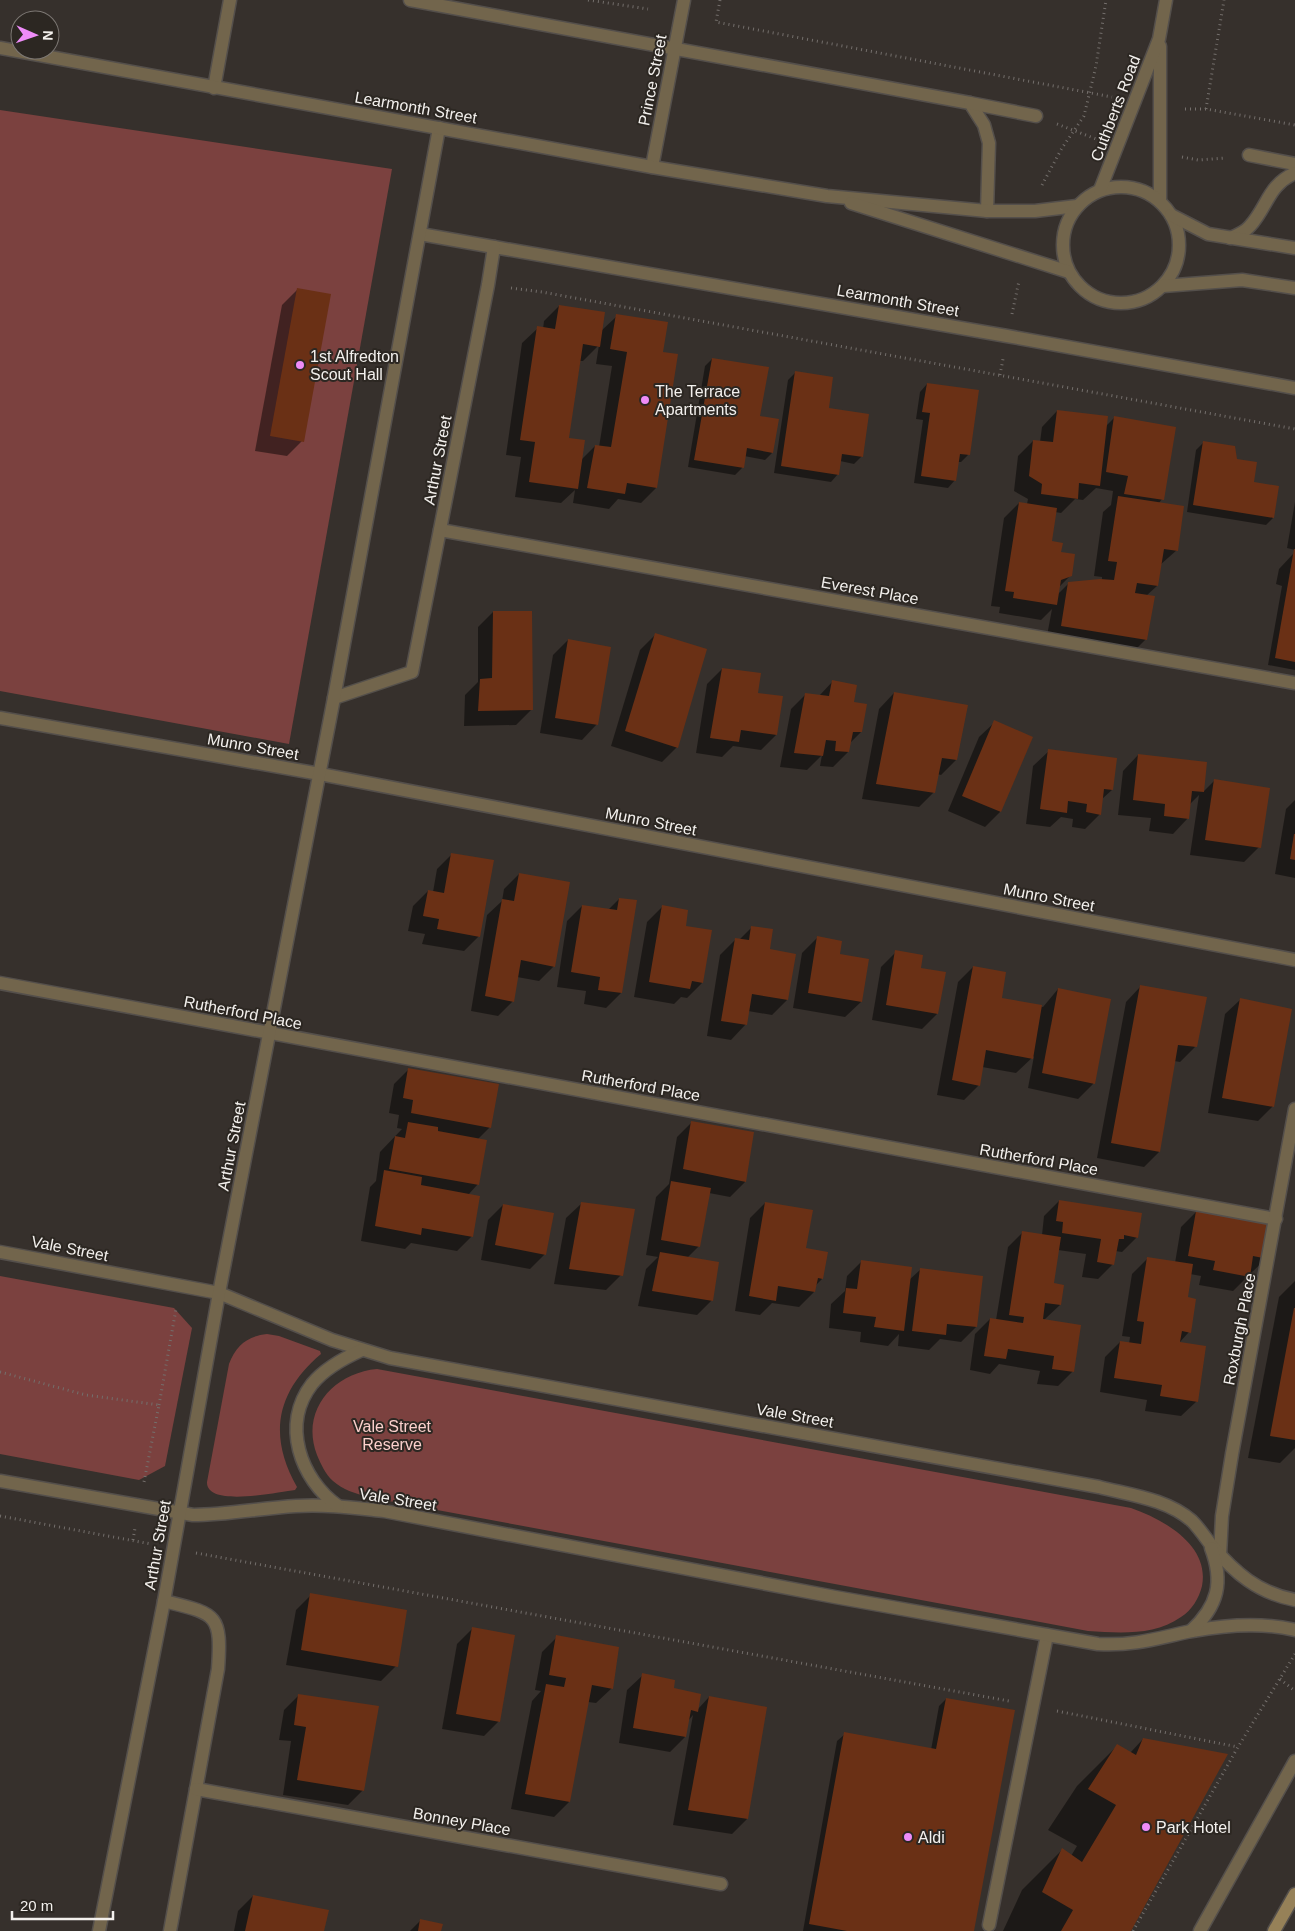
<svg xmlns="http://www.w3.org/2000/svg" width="1295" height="1931" font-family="Helvetica,sans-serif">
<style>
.green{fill:#7b413f}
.shadow{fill:#0007;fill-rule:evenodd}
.building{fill:#6a3015}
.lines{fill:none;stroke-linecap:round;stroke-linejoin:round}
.service-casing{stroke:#544f4b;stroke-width:15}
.minor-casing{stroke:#544f4b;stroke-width:15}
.tertiary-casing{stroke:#544f4b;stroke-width:15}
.secondary-casing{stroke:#544f4b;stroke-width:15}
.path{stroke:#746f6c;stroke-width:3;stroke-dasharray:1 4;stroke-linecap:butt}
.service{stroke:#72654c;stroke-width:12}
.minor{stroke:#72654c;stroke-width:12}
.tertiary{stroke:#72654c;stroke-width:12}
.secondary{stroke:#968158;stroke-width:12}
.poi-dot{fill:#ee8cf8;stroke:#2c2722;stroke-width:2}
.labels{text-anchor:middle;stroke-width:4;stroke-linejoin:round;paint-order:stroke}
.street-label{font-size:16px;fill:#f3f0ed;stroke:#2c2722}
.poi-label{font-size:16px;fill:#f3f0ed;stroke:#2c2722;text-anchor:start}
.park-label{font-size:16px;fill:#fbd0cc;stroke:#2c2722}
</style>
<rect width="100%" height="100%" fill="#36302c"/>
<g class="green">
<polygon points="0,110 392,169 289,744 0,691"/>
<polygon points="0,1276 174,1308 192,1328 165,1466 139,1480 0,1454"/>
<path d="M 267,1334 L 279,1336 L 320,1351 L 321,1354 C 276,1392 268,1436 297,1487 L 295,1490 C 278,1492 206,1508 207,1482 L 229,1364 C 236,1345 248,1336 267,1334 Z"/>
<path d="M 377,1369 L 1131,1508 C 1163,1519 1210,1545 1202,1586 C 1199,1598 1192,1610 1181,1617 C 1154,1636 1119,1633 1088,1631 L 367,1497 C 355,1493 343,1490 333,1481 C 325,1474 321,1464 317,1455 C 300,1411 333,1373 377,1369 Z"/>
</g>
<g class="shadow">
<polygon points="297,290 302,441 287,456 255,451 282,305"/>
<path d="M 559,306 L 601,331 L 617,316 L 661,353 L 677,355 L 656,488 L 641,503 L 618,499 L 609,509 L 573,503 L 575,490 L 561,503 L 515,497 L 521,457 L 506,455 L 522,343 L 538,328 L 543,329 L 544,321 ZM 599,345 L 596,364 L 612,366 L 599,447 L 595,446 L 581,460 L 568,439 L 580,361 L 583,361 Z"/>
<polygon points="712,359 759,417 772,453 765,460 744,456 742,468 735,475 688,467 705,366"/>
<polygon points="795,373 827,409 862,456 854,464 840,461 838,474 831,482 774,473 788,380"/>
<polygon points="927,384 968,455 961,462 958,462 955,480 948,488 914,483 923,420 916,419 920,392"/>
<path d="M 1057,411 L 1105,427 L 1114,418 L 1162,499 L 1159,503 L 1177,550 L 1160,565 L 1157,586 L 1146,596 L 1146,639 L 1131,654 L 1046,641 L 1052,609 L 1041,620 L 999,613 L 1000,607 L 991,606 L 1004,518 L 1019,503 L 1027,504 L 1028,499 L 1014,491 L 1018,456 L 1033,441 L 1040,442 L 1042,427 ZM 1096,488 L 1113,491 L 1111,505 L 1103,512 L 1094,576 L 1102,577 L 1102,580 L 1069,583 L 1057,595 L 1058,588 L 1071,575 L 1060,553 L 1051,542 L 1055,512 L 1061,513 L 1075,499 L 1083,500 Z"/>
<polygon points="1203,443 1236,460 1253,483 1273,518 1266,525 1187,512 1196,450"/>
<polygon points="1295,502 1295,550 1287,548"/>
<polygon points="1294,553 1295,554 1295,670 1268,665 1282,586 1276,584 1279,569"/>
<polygon points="493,612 531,710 516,725 464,726 465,695 478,682 478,627"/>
<polygon points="655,635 677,747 662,762 611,746 640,650"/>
<polygon points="568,640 597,724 582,740 540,733 553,655"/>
<polygon points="722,669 756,694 776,735 761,750 733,746 722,757 696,753 707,684"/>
<polygon points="833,681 852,703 861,732 850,743 848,752 833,767 820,766 822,755 807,770 780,767 791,709 806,694 819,696"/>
<polygon points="894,693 956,760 941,775 937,774 934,792 919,807 862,799 879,709"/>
<polygon points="995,722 1032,738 1000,812 985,827 948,811 979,737"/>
<polygon points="1049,751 1112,790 1102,799 1100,814 1085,829 1072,827 1073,819 1061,817 1050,827 1026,824 1033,766"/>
<polygon points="1138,755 1206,763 1203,792 1214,781 1259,847 1244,862 1190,855 1199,795 1189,805 1188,818 1173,834 1149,831 1151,818 1118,815 1123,771"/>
<polygon points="1295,800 1295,878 1275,874 1286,809"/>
<polygon points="452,854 479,936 464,951 422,944 425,934 408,931 413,906 428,891 433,892 437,869"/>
<polygon points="519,874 554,966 539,981 517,977 513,1001 498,1016 471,1011 487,915 502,901 504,889"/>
<polygon points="619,899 621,993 606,1008 584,1004 586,991 557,987 567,921 582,906 608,910"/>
<polygon points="662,907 684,927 711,931 702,983 687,998 681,997 674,1004 634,997 647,922"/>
<polygon points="752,927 768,950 787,1000 772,1015 748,1011 746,1024 731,1040 707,1036 720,955 736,939 739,940"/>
<polygon points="818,937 839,955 867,960 861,1002 845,1017 793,1008 802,953"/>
<polygon points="896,952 919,969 937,1014 922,1029 872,1020 881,967"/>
<polygon points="973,967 1001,999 1043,1007 1058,989 1109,1000 1093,1084 1078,1099 1028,1088 1034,1056 1016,1073 982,1067 979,1085 964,1100 937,1095 958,982"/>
<polygon points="1141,986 1195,1047 1180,1062 1174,1061 1159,1152 1144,1167 1097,1158 1126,1002"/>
<polygon points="1241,999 1273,1106 1258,1121 1208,1113 1225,1014"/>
<polygon points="409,1069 490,1127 478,1139 478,1184 468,1195 472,1236 457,1251 411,1243 405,1249 361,1241 370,1187 376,1181 380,1152 402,1129 397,1128 399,1115 389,1113 394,1084"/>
<polygon points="692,1122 753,1133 745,1182 730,1197 709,1193 699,1246 687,1258 712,1300 697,1315 638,1306 646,1269 658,1257 646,1255 656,1197 669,1184 677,1137"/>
<polygon points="1059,1201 1137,1237 1122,1252 1115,1251 1113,1264 1098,1279 1082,1277 1086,1254 1058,1250 1053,1284 1060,1305 1044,1320 1073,1371 1058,1386 1037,1384 1040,1371 999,1364 990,1374 970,1370 975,1334 990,1319 996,1320 1008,1247 1023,1232 1042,1235 1044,1216"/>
<polygon points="582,1203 621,1275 606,1290 554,1284 566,1218"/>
<polygon points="765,1203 805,1249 822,1279 815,1286 814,1292 799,1307 772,1303 760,1315 735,1311 750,1218"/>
<polygon points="503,1205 545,1254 530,1269 481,1260 488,1220"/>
<polygon points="1196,1212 1267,1258 1251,1273 1249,1273 1248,1276 1233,1291 1199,1285 1201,1276 1190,1274 1186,1298 1189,1332 1179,1343 1197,1401 1181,1416 1145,1411 1147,1400 1100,1392 1105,1357 1120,1342 1129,1344 1130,1337 1122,1336 1132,1274 1147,1259 1175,1263 1181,1227"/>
<polygon points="862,1261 909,1280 920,1270 976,1327 961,1342 940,1339 929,1350 898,1346 899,1334 888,1346 860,1342 861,1332 829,1328 831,1304 845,1291 847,1276"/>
<polygon points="1295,1281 1295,1448 1280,1463 1248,1458 1279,1297"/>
<polygon points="311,1595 396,1666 381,1681 286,1665 296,1610"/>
<polygon points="472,1629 499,1721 484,1736 442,1729 457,1644"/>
<polygon points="557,1637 612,1688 596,1703 588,1702 569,1802 554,1817 511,1809 532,1701 541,1691 535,1690 542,1652"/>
<polygon points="643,1675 672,1689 698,1709 709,1697 747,1819 732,1834 673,1825 693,1715 688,1721 685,1737 670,1752 619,1743 627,1690"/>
<polygon points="299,1695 363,1790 348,1805 283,1795 291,1741 279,1740 284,1710"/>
<polygon points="946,1699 973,1931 803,1931 837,1741 845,1734 931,1750 939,1706"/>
<polygon points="1143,1739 1130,1931 1003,1931 1022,1890 1062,1850 1071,1856 1077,1846 1048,1830 1077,1786 1117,1746 1130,1753"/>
<polygon points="253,1896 323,1931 234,1931 238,1911"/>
<polygon points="421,1920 440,1931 410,1931"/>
</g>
<g class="building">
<polygon points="297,288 331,294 304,442 270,436"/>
<polygon points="559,305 605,312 600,347 583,344 569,438 585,440 578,489 529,482 535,442 520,440 537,326 555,329"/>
<polygon points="616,314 668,322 663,352 678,354 657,488 627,483 625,494 587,488 595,445 611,447 627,352 610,349"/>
<polygon points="712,358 769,367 760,416 779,419 773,453 747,448 744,468 694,460"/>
<polygon points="795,371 833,377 829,408 869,414 863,457 842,454 839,475 781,466"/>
<polygon points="927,383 979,390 970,455 960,454 956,481 921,476 930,413 922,412"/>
<polygon points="1057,410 1108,416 1100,486 1079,483 1078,499 1041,494 1042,484 1029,476 1033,440 1053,442"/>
<polygon points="1114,416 1176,427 1164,500 1124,494 1128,476 1106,472"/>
<polygon points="1203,441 1235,446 1237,459 1257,462 1254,482 1279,486 1274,518 1193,505"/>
<polygon points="1118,496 1184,506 1178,551 1164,549 1158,586 1137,583 1135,593 1155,596 1147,640 1061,626 1068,582 1100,579 1114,580 1117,562 1108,561"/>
<polygon points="1019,502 1057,508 1052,541 1063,543 1061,552 1075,554 1072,576 1061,580 1057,605 1013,598 1014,592 1005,591"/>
<polygon points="1294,549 1295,549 1295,662 1275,658"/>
<polygon points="493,611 532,611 533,710 478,711 480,679 492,678"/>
<polygon points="655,633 707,649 678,748 625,731"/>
<polygon points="568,639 611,647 598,725 555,718"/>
<polygon points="722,668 761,673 758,693 783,696 777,735 741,730 739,742 710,738"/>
<polygon points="832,680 857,685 854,702 867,704 862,732 853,732 849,752 835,751 836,741 826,740 823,756 794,753 805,693 829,696"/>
<polygon points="894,692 968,705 957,760 942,758 935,793 876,784"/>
<polygon points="994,720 1033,737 1001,812 962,796"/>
<polygon points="1048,749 1117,758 1113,790 1104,789 1101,815 1086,812 1087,804 1068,801 1067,813 1040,809"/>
<polygon points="1138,754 1207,762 1204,792 1192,791 1189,819 1164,816 1165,804 1133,800"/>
<polygon points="1214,779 1270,788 1261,848 1205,840"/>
<polygon points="1294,834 1295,834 1295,860 1290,859"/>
<polygon points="451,853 494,860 480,937 437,929 439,919 423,916 428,890 444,893"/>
<polygon points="519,873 570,882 555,967 521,960 514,1002 485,996 502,899 514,901"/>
<polygon points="619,898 637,900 622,993 598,990 600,977 571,972 582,905 617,910"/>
<polygon points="662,905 688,910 686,926 712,930 703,983 692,981 690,989 649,982"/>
<polygon points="751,926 773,929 770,949 796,954 788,1000 752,994 747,1025 721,1021 735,938 749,940"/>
<polygon points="817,936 842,941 840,954 869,959 862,1002 808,993"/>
<polygon points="895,950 923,955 921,968 946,972 938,1014 886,1005"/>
<polygon points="973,966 1006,972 1002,998 1042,1005 1033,1059 986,1050 980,1086 952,1080"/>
<polygon points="1140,985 1207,997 1197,1047 1178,1045 1160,1152 1111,1143"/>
<polygon points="1058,988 1111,999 1095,1084 1042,1073"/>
<polygon points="1240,998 1292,1009 1274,1107 1222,1098"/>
<polygon points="408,1068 499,1084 491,1128 411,1113 413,1100 403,1098"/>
<polygon points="691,1121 754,1132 746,1182 683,1169"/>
<polygon points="408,1122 438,1127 438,1131 487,1140 479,1185 389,1169 395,1136 405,1138"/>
<polygon points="384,1170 422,1177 421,1185 480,1196 473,1237 422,1228 421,1235 375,1226"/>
<polygon points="671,1181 711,1188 700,1247 661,1240"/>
<polygon points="1059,1200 1142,1213 1138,1238 1124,1235 1124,1239 1119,1239 1114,1265 1097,1262 1101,1239 1062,1233 1063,1222 1056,1221"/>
<polygon points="581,1202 635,1209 623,1276 569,1269"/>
<polygon points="765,1202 813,1210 806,1248 828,1252 823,1279 818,1278 815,1292 778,1286 776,1301 749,1296"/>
<polygon points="503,1204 554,1213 546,1255 495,1245"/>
<polygon points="1196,1211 1273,1224 1268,1259 1253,1256 1250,1277 1213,1270 1215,1261 1188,1256"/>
<polygon points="1022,1231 1061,1237 1054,1283 1064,1285 1061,1305 1045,1303 1043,1319 1081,1325 1074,1372 1052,1369 1054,1356 1008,1349 1006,1359 984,1356 990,1318 1023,1323 1024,1317 1009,1315"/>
<polygon points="660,1252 719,1262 713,1301 652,1291"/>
<polygon points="1147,1257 1193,1264 1188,1297 1196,1299 1191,1333 1182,1331 1180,1342 1206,1346 1198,1402 1160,1396 1162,1385 1114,1378 1120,1341 1141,1344 1144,1322 1137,1321"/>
<polygon points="861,1260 912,1267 904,1331 874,1327 876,1317 843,1313 846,1288 857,1289"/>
<polygon points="920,1268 983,1276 977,1327 947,1324 946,1335 912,1331"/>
<polygon points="1294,1308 1295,1308 1295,1440 1270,1436"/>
<polygon points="310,1593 407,1610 398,1667 301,1650"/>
<polygon points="472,1627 515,1635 500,1722 456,1714"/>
<polygon points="556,1635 619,1647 613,1689 592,1685 570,1802 525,1794 546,1684 564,1687 566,1678 549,1675"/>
<polygon points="642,1673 675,1680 674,1688 701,1694 698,1712 691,1710 686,1737 633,1728"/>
<polygon points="298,1694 379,1706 364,1791 297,1780 306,1727 294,1725"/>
<polygon points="709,1696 767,1707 748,1819 688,1810"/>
<polygon points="946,1698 1015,1710 974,1931 847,1931 809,1924 844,1732 936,1749"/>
<polygon points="1143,1738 1228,1754 1131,1931 1061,1931 1073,1910 1042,1892 1062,1848 1082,1862 1116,1805 1088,1789 1117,1744 1136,1755"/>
<polygon points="253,1895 329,1910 324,1931 245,1931"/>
<polygon points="420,1919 443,1924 441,1931 418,1931"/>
</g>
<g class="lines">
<defs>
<g id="service">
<polyline points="410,0 970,103 984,125 989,143 987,211"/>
<polyline points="970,103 1036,116"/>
<polyline points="494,247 1007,336 1295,388"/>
<polyline points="440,530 1295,683"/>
<polyline points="334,698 412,672 488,285 494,247 420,234"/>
<polyline points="0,983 1276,1219"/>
<polyline points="1220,1555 1222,1516 1232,1454 1295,1109"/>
<path d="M 164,1601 C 216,1614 222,1613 218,1669 L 170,1931"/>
<polyline points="196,1789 721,1884"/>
<polyline points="989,1925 1047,1635"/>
</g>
<g id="minor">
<polyline points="214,88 230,0"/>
<polyline points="1249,155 1295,164"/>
<polyline points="652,167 684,0"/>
<path d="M 1230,238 C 1238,235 1245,232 1250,226 C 1268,206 1268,185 1295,173"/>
<polyline points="0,718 320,774 1295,960"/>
<path d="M 0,1252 L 219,1293 L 332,1340 L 390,1358 L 1099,1487 C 1130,1495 1167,1499 1192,1521 C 1199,1528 1205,1537 1211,1545 C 1235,1573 1258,1593 1295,1600"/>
<path d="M 0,1481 L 193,1515 C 227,1515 261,1508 296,1506 C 325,1504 355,1508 384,1511 L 835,1597 L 1098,1644 C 1135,1646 1158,1638 1192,1631 C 1225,1625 1262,1622 1295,1630"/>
<path d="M 338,1506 C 300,1479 281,1424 312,1384 C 325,1368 344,1358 362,1350"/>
<path d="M 1191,1631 C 1218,1606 1224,1582 1211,1548"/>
<polyline points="99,1931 164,1601 219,1293 334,698 439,128"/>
<polyline points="1200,1931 1295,1761"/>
</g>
<g id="tertiary">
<polyline points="1160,46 1160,201"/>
<polyline points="0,48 652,167 827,196 987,211 1035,211 1077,206"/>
<circle cx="1121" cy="245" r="58"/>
<polyline points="1100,190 1159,39 1166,0"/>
<polyline points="851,203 1069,272"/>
<polyline points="1171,215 1208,234 1295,248"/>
<polyline points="1163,286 1242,280 1295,288"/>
</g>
<polyline id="secondary" points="1274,1931 1295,1894"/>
</defs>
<use href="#service" class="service-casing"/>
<use href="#minor" class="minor-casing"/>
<use href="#tertiary" class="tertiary-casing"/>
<use href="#secondary" class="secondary-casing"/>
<g class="path">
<polyline points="588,0 648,9"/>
<polyline points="720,0 716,22 1112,97"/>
<polyline points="1185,109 1206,109 1295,125"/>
<polyline points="1206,109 1224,0"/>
<polyline points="1057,124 1096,139"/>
<polyline points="1182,157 1198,160 1226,158"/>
<polyline points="1042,185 1062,148 1084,116 1096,66 1106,0"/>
<polyline points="511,288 542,292 1295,429"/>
<polyline points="1012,314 1019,281"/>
<polyline points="1000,375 1003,359"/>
<polyline points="0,1372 86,1395 159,1405 144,1482"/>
<polyline points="159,1405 176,1309"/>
<polyline points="0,1516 151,1544"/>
<polyline points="133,1540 135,1528"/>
<polyline points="196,1553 1009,1701"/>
<polyline points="1280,1679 1295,1691"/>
<polyline points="1057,1711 1238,1747"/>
<polyline points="1133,1931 1238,1747 1295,1654"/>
</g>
<use href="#service" class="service"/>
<use href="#minor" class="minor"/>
<use href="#tertiary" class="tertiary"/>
<use href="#secondary" class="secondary"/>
</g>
<g class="poi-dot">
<circle cx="300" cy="365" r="5"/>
<circle cx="645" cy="400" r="5"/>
<circle cx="1146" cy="1827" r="5"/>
<circle cx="908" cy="1837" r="5"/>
</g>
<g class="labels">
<g class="street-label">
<text transform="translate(652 80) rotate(-79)" y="6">Prince Street</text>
<text transform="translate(416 107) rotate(10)" y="6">Learmonth Street</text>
<text transform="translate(1115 108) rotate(-69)" y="6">Cuthberts Road</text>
<text transform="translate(898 300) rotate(10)" y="6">Learmonth Street</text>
<text transform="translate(437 460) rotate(-79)" y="6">Arthur Street</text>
<text transform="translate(870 590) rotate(10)" y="6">Everest Place</text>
<text transform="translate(253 746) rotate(10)" y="6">Munro Street</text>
<text transform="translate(651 821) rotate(11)" y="6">Munro Street</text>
<text transform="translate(1049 897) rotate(11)" y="6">Munro Street</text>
<text transform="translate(243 1012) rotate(11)" y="6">Rutherford Place</text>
<text transform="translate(641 1085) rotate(10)" y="6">Rutherford Place</text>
<text transform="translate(231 1146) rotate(-79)" y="6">Arthur Street</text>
<text transform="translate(1039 1159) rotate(10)" y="6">Rutherford Place</text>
<text transform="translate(70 1248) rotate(11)" y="6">Vale Street</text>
<text transform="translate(1239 1329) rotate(-79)" y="6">Roxburgh Place</text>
<text transform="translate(795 1415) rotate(10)" y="6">Vale Street</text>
<text transform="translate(398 1499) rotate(9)" y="6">Vale Street</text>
<text transform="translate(157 1545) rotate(-80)" y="6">Arthur Street</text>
<text transform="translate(462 1821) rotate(10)" y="6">Bonney Place</text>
</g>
<g class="poi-label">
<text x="310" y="362">1st Alfredton<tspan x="310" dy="18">Scout Hall</tspan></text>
<text x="655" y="397">The Terrace<tspan x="655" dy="18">Apartments</tspan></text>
<text x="1156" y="1833">Park Hotel</text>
<text x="918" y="1843">Aldi</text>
</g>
<g class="park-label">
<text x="392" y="1432">Vale Street<tspan x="392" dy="18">Reserve</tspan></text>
</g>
</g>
<g transform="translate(35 35) rotate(92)"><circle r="24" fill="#2c2722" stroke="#7c7773"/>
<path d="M0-4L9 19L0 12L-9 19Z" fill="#ee8cf8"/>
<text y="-8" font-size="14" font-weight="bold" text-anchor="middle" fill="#f3f0ed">N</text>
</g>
<path d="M12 1911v8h101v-8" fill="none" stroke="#f3f0ed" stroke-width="2.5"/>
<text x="20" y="1911" font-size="15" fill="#f3f0ed" stroke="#2c2722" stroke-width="4" paint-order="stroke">20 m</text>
</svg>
